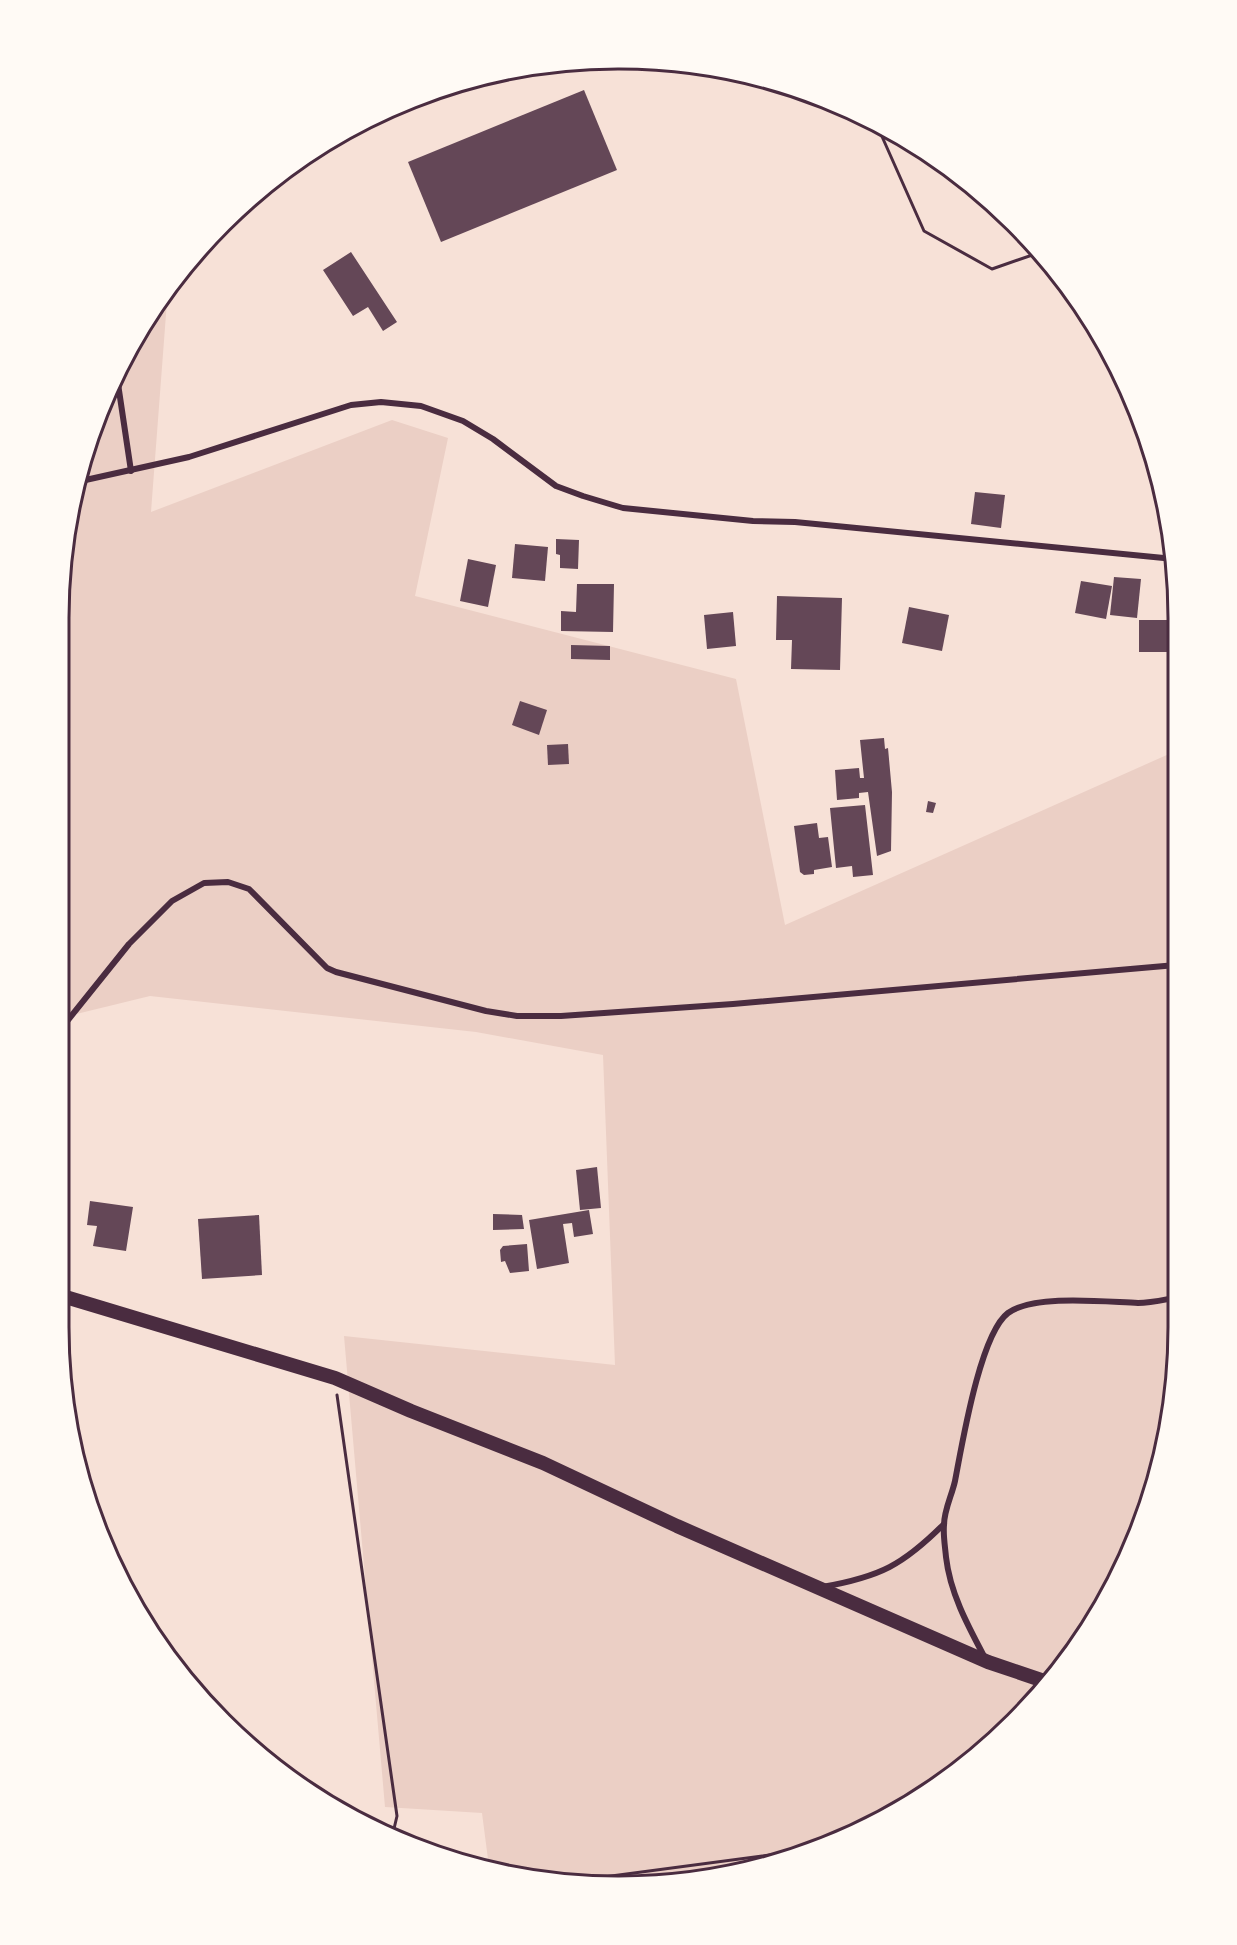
<svg xmlns="http://www.w3.org/2000/svg" width="1237" height="1945" font-family="'Open Sans',sans-serif">
<style>
.green{fill:#ebcfc5}
.building{fill:#644757}
.lines{fill:none;stroke-linecap:round;stroke-linejoin:round}
.path{stroke:#4a2c40;stroke-width:3}
.minor{stroke:#4a2c40;stroke-width:6}
.primary{stroke:#4a2c40;stroke-width:14}
.rim{fill:none;stroke:#4a2c40;stroke-width:3}
</style>
<rect width="100%" height="100%" fill="#f7e1d7"/>
<polygon class="green" points="168,288 151,512 392,420 448,438 415,596 736,679 785,925 1169,754 1176,919 1174,1399 1136,1540 1063,1668 929,1792 764,1867 582,1885 489,1867 482,1813 385,1807 344,1336 615,1365 603,1055 476,1032 150,996 60,1018 63,546 101,404"/>
<g class="building">
<polygon points="584,90 617,170 441,242 408,162"/>
<polygon points="351,252 397,322 383,331 368,307 353,316 323,270"/>
<polygon points="975,492 1005,495 1001,528 971,524"/>
<polygon points="556,539 579,540 578,569 560,568 560,555 556,554"/>
<polygon points="515,544 548,547 545,581 512,578"/>
<polygon points="468,559 496,565 488,607 460,601"/>
<polygon points="1114,577 1141,579 1137,618 1110,615"/>
<polygon points="1081,581 1112,586 1106,619 1075,613"/>
<polygon points="577,584 614,584 613,632 561,631 561,611 576,612"/>
<polygon points="777,596 842,598 840,670 791,669 792,640 776,640"/>
<polygon points="909,607 949,615 942,651 902,643"/>
<polygon points="733,612 736,646 707,649 704,615"/>
<rect x="1139" y="620" width="36" height="32"/>
<polygon points="571,645 610,646 610,660 571,659"/>
<polygon points="520,701 547,710 539,735 512,725"/>
<polygon points="884,738 885,749 888,748 892,792 891,851 877,856 868,792 859,793 859,798 837,800 835,770 859,768 860,778 864,778 860,740"/>
<polygon points="568,744 569,764 548,765 547,745"/>
<polygon points="928,801 936,803 933,813 926,812"/>
<polygon points="865,805 873,875 853,877 852,866 836,868 830,808"/>
<polygon points="817,823 819,838 828,837 832,867 814,870 814,874 804,875 800,872 794,826"/>
<polygon points="597,1167 601,1208 580,1210 576,1170"/>
<polygon points="90,1201 133,1207 126,1251 93,1246 97,1226 87,1225"/>
<polygon points="589,1210 593,1234 574,1237 572,1223 563,1224 569,1263 537,1269 529,1220"/>
<polygon points="493,1214 522,1215 524,1229 493,1230"/>
<polygon points="259,1215 262,1275 202,1279 198,1219"/>
<polygon points="527,1244 529,1271 510,1273 505,1261 501,1262 500,1250 503,1246"/>
</g>
<g class="lines">
<g class="path">
<polyline points="876,123 924,231 992,269 1038,253"/>
<polyline points="337,1395 397,1816 393,1833"/>
<polyline points="428,1851 484,1866"/>
<polyline points="566,1882 800,1851"/>
</g>
<g class="minor">
<polyline points="117,377 131,471"/>
<polyline points="81,481 189,457 351,405 381,402 421,406 463,421 493,439 556,486 583,496 623,508 753,521 795,522 1174,559"/>
<polyline points="60,1030 129,944 172,901 204,883 228,882 249,889 327,968 336,972 486,1011 517,1016 561,1016 733,1004 1176,965"/>
<path d="M 822,1587 C 880,1577 903,1565 944,1524"/>
<path d="M 985,1658 C 968,1626 950,1593 946,1557 C 945,1546 943,1535 944,1525 C 944,1510 952,1495 955,1481 C 962,1445 980,1334 1008,1313 C 1034,1294 1106,1302 1138,1303 C 1150,1303 1163,1300 1174,1298"/>
</g>
<polyline class="primary" points="59,1295 335,1378 411,1411 543,1463 677,1526 988,1662 1047,1682"/>
</g>
<path d="M0 0H1237V1945H0ZM618 69H619A549 549 0 0 1 1168 618V1327A549 549 0 0 1 619 1876H618A549 549 0 0 1 69 1327V618A549 549 0 0 1 618 69Z" fill="#fffaf5" fill-rule="evenodd"/>
<path class="rim" d="M618 69H619A549 549 0 0 1 1168 618V1327A549 549 0 0 1 619 1876H618A549 549 0 0 1 69 1327V618A549 549 0 0 1 618 69Z"/>
</svg>
